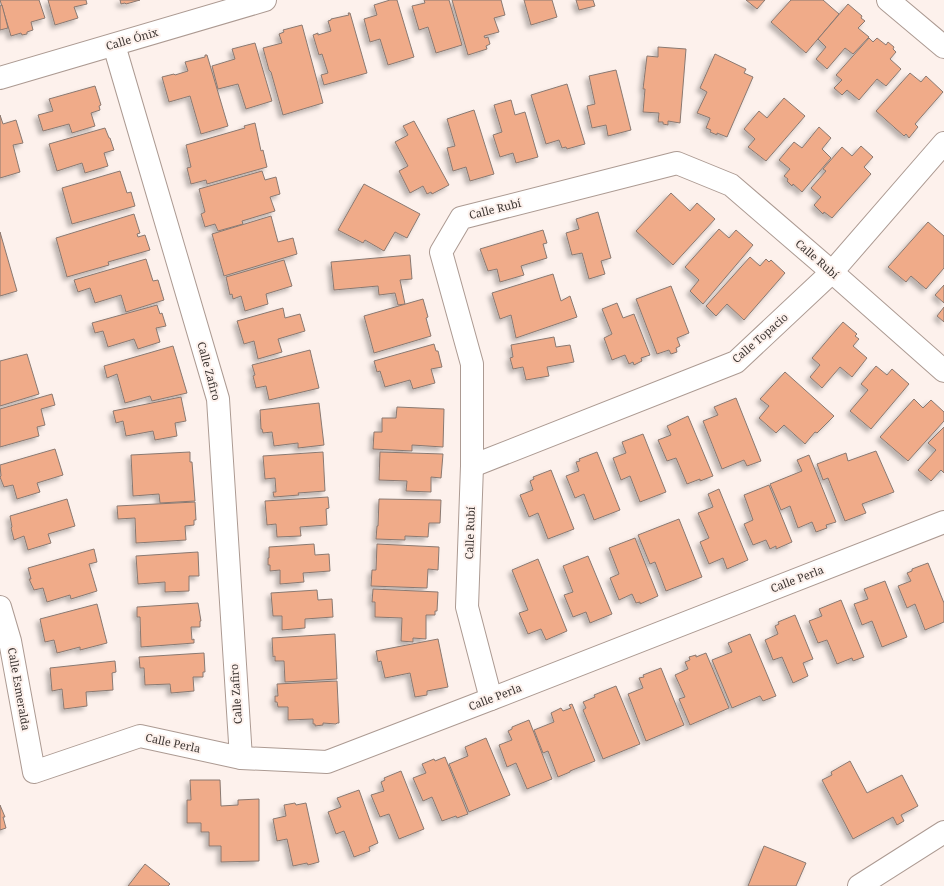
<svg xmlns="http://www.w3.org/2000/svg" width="944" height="886" font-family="'Noto Serif',serif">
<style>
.building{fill:#f0ab89;stroke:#8a7971;filter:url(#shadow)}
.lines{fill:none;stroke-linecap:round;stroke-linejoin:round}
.minor-casing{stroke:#ac9a92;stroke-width:24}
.minor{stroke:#fff;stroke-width:22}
.labels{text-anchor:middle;stroke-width:4;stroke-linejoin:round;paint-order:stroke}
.street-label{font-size:11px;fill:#3d3633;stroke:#fdf1ec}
</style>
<defs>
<filter id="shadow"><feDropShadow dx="-3.5" dy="3.5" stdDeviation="2" flood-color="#0004"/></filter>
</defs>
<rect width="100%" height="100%" fill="#fdf1ec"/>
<g class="building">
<polygon points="0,0 39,0 45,18 31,22 33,30 27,32 27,34 22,35 21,33 11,36"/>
<polygon points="48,0 86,0 87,4 74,7 78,18 55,25"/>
<polygon points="120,0 140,0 126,4 125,3 121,4"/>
<polygon points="390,0 397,0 414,57 388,65 380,39 370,42 364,19 377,15 374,5"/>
<polygon points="424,0 449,0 462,45 436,53 428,27 419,30 412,6 425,3"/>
<polygon points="452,0 501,0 505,15 494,18 499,32 484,36 485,38 488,37 490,44 486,46 487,49 468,55"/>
<polygon points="524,0 552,0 557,17 531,25"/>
<polygon points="576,0 593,0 595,6 579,10"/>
<polygon points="746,0 765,0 757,9"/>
<polygon points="791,0 823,0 839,14 806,53 771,22"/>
<polygon points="848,4 862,16 861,18 865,21 858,28 869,37 853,54 845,48 827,69 816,59 826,47 818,39"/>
<polygon points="2,5 8,28 0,30 0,6"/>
<polygon points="348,13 350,13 367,73 324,85 321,75 328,73 322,54 319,55 313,35 318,33 318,35 331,31 328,21 331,20 331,19 349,15"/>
<polygon points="302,25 323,103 283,115 271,72 269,70 263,48 282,43 279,34 284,32 283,30"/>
<polygon points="869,38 873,42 877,38 886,45 888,42 894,47 893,49 896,52 890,59 901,69 886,86 877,79 859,100 847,90 842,95 834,88 842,80 836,75"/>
<polygon points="255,43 272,101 246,109 238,84 218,89 212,66 235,59 232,49"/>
<polygon points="658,47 686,49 680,123 668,121 668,125 663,124 663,122 658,122 659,113 643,112 645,89 643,89 647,56 658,57"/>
<polygon points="715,54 746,69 744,73 753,77 727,137 717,133 717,135 710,132 711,130 706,128 710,118 697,113 707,92 700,88"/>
<polygon points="205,55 207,55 228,126 201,134 190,96 169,102 162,77 174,74 175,75 188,71 185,62 205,57"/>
<polygon points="616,70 631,130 608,136 606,125 592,128 587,106 595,104 589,76"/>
<polygon points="910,73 921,82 926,76 943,92 915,124 918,127 909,138 906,134 904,136 876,111"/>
<polygon points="567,84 585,144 567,149 566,147 562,148 559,140 546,144 531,95"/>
<polygon points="95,86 101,105 99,106 100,110 91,113 95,126 72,133 69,124 43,131 38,115 53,111 49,99"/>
<polygon points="784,98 805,116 766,161 748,147 755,139 744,129 759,111 767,118"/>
<polygon points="511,100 515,115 525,112 538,157 516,163 513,153 500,157 493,135 502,132 494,105"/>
<polygon points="474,110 494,174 470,181 466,167 453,171 447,148 455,146 447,119"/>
<polygon points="0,115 3,124 16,120 23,143 13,145 20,172 0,178"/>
<polygon points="414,121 449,185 432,194 431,192 427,194 423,186 410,193 399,171 408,166 395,142 408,135 403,126"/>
<polygon points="255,123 261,151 263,150 267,167 207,184 206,180 191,184 187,168 191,167 186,145 245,128 244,126"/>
<polygon points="819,127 831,138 822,149 831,158 802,192 793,184 792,186 787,181 788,179 784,176 790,169 779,160 794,142 802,148"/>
<polygon points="105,128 109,138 110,138 114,150 104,153 108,166 85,173 82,163 57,171 49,144"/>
<polygon points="861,146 873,157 864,167 871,174 832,218 824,212 823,214 814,205 821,197 811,188 826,171 823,169 842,147 852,156"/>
<polygon points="120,171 127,193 131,192 135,206 72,224 62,188"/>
<polygon points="262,171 265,180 276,177 280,194 270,197 275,211 242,221 243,224 218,231 215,224 205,227 201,214 205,212 199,189"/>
<polygon points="364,184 420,214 407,238 395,232 384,251 365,240 363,243 338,230"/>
<polygon points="671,193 690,211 697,203 715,219 673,265 636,231"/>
<polygon points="598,212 611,258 601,261 605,274 589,279 582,253 572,255 566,233 579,229 576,219"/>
<polygon points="134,214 140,233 137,234 138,237 145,235 150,250 108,262 109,265 67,277 56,238"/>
<polygon points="271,216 278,242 293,238 297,254 224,276 212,234"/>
<polygon points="928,222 944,236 944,268 926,289 911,276 906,282 888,267"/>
<polygon points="719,229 729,238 736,230 753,245 703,304 690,291 699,280 685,267"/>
<polygon points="543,230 547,243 543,244 547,258 521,266 524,275 500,282 497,269 488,271 480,249"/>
<polygon points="0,232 17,291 0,296"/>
<polygon points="410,255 412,279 400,280 405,304 398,305 395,293 379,295 378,286 334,290 331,262"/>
<polygon points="750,257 760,266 766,259 769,262 771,260 785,273 744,320 727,304 716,316 706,306"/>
<polygon points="146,259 153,281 158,280 164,300 126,312 121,295 95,303 90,288 78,292 74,280"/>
<polygon points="284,260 292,286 266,294 268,304 245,311 241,296 233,299 232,294 230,295 226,277"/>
<polygon points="553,274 561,301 570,296 577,317 516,338 511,315 500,319 492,293"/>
<polygon points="944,285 944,303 935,295"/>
<polygon points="671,286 689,333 677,338 680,346 676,348 677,352 671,354 669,350 657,354 636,299"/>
<polygon points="423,299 428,317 426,318 431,336 374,353 364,316"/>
<polygon points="617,303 623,318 634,314 650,355 641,358 642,361 634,365 633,362 629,364 625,355 612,360 604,338 612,334 602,309"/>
<polygon points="157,305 160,314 162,313 166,326 156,328 160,342 138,349 134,339 108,347 103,331 95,333 92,323"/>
<polygon points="944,307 944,322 937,316"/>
<polygon points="283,308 285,318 300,314 305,331 278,339 282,352 258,359 254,341 244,344 237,321"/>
<polygon points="843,322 857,334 855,336 859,339 853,346 867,358 852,377 840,367 822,388 810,377 820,365 812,358"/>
<polygon points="554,337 556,347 570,345 574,362 547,367 549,376 526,380 523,367 513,369 510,358 513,357 511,345"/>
<polygon points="434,344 436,351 438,351 442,367 431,369 435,383 413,389 410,380 385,387 380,371 377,372 374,361"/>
<polygon points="173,346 187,393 152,401 150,396 125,403 117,374 107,378 104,366"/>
<polygon points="310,350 319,388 269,400 266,386 256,388 253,376 255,375 252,365"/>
<polygon points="27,354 39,394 0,406 0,361"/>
<polygon points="876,366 887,375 892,369 909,384 871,429 850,411 868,390 861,384"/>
<polygon points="785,372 834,416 817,433 815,432 805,444 784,425 776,433 759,418 769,406 760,399"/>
<polygon points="52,394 55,405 41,409 45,425 37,427 39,436 0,447 0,409"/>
<polygon points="181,397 186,421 175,423 177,436 155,440 153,431 126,436 123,421 116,423 113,411"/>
<polygon points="736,398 761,461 747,466 744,460 722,469 703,421 718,415 714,407"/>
<polygon points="914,399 923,408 931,400 944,412 944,421 908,461 880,437"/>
<polygon points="319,403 324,445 298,448 298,443 274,446 272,432 263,433 262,429 261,429 260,410"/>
<polygon points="397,407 444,409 443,447 412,445 412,451 373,449 374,432 382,432 382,418 396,418"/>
<polygon points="688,416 713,476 700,481 700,479 687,484 676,458 667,461 658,440 671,435 667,426"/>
<polygon points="944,427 944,473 941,470 931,481 918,470 936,450 928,443"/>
<polygon points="643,434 666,492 640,502 630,476 621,480 613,458 626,453 622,442"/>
<polygon points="55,449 63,475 37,483 40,492 17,499 13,485 4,487 0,477 1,476 0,465"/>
<polygon points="876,451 894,492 862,504 866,513 845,521 828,478 823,480 817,464 846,453 848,461"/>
<polygon points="190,452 190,462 192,462 195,501 160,503 159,494 133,496 131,455"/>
<polygon points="323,452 325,491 298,493 299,495 274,497 273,492 276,492 275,478 265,479 263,456"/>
<polygon points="380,452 443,454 441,478 431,477 431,492 406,491 407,481 379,480"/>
<polygon points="597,452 620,510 594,520 584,494 575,498 566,476 579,471 576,462 580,461 579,459"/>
<polygon points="809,455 836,522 826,525 827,528 816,532 812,522 798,528 790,506 781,510 770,484 802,471 797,460"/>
<polygon points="551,470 574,529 548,539 538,513 529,517 520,495 533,490 530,481 534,479 533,477"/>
<polygon points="769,485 792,542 776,549 776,546 770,549 766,540 753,545 744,524 753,520 744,495"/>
<polygon points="719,489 748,560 727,569 723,558 709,564 700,542 709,538 698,513 713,507 708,494"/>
<polygon points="328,497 329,508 326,509 327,525 300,527 301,536 277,537 276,524 267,525 265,501"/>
<polygon points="67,499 75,526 48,534 51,543 28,550 24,536 14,540 11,528 12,527 10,516"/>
<polygon points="379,499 441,500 440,523 429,523 428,537 405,536 405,540 376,539 377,526 378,526"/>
<polygon points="195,502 196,520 194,520 194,525 185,526 186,540 136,543 135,518 118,519 117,506"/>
<polygon points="679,519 702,577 666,591 655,562 650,564 638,535"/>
<polygon points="635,538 658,596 640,604 640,602 636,603 632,594 619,600 610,578 619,574 609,548"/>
<polygon points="314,544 315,555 329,554 330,571 303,573 304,582 280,584 280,570 270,571 270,565 268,565 268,558 269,558 269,547"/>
<polygon points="377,544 439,547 438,570 428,569 427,588 371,586 372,570 376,570"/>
<polygon points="94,549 97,562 89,564 97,591 71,599 70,595 47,602 43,588 34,590 29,579 31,579 28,568"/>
<polygon points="198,552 199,576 189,576 189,591 165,592 165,582 138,584 136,556"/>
<polygon points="588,556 612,614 590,623 586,612 573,617 564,595 573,592 563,566"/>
<polygon points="538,559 567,631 546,640 541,629 528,634 519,613 528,610 512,570"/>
<polygon points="928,563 944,603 944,622 925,630 915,604 907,608 898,586 911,581 907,573 912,571 912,569"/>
<polygon points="885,581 907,637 882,647 872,621 862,625 854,604 868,599 864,589"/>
<polygon points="373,589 438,592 437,611 435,611 435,615 426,615 426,639 413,638 413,642 401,641 402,618 375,617 375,602 372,602"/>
<polygon points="317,590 318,600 332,599 333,617 305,619 305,628 282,630 282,616 273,616 271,593"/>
<polygon points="841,600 864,657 853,661 852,658 837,664 827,640 818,643 809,621 822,616 819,609"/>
<polygon points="198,603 201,621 200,621 200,627 191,627 192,640 194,639 194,643 141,647 140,617 137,617 137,607"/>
<polygon points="97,604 107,643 80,650 80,647 57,653 54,640 45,642 40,619"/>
<polygon points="795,615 813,659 803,663 808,676 793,683 782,657 773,660 765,640 778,634 775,626 779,624 778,622"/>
<polygon points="335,634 337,679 285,682 284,661 275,661 275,656 273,657 272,638"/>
<polygon points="750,634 776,696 763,701 760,696 732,708 712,660 732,652 728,643"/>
<polygon points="438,639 448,687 427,691 427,695 415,697 410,673 385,678 381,661 378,662 376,651"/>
<polygon points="204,653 205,672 203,672 203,677 193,677 194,691 171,693 170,684 145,685 144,668 140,668 139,657"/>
<polygon points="706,653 729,708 690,725 679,699 685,697 675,675 688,669 685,662 690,660 689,657 696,655 696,657"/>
<polygon points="115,661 116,672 112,673 113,690 86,692 87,706 64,709 62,689 52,691 50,668"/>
<polygon points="661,668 684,725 646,741 628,694 643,688 639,678 644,677 643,675"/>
<polygon points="337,681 339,723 337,723 336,724 323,723 323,725 315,726 315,724 313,724 313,719 288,720 288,707 278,707 277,702 275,702 275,696 278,696 277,684"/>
<polygon points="616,686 640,744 603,759 583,710 586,708 583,702 595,697 594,695"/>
<polygon points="572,704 595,761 570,771 570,772 558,777 548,751 543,753 534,730 554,722 551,713 561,708 563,711 571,708 569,705"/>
<polygon points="529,720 552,779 527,789 516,763 507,767 499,745 512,740 508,731 512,729 512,727"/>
<polygon points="486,738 510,795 469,812 449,764 468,756 465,747"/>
<polygon points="445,757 468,814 457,818 456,816 442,821 432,797 423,801 413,778 426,773 422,764 434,759 435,761"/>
<polygon points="850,761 867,793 902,775 918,806 901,815 904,821 897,825 893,817 853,839 822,780 832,775 831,772"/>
<polygon points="401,771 424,829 399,839 389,814 380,817 371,795 384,791 381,782 385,780 384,778"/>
<polygon points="190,780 220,780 221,806 238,805 238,800 259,799 259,861 221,862 221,846 209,846 209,832 201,832 201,823 187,823 187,800 191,800"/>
<polygon points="359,790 378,843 369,847 370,851 354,857 344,831 336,834 328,812 341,807 337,798"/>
<polygon points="295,803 296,805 306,803 319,862 308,865 307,863 293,866 287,839 277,841 273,819 286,816 284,805"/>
<polygon points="0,805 5,817 3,817 6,828 0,830"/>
<polygon points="764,846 806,863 796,886 748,886"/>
<polygon points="145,864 170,884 168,886 128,886"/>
</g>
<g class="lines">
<defs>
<g id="minor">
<polyline points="888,0 944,47"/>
<polyline points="114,45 218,399 241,758"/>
<polyline points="0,78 265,0"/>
<polyline points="472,466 736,362 832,272 944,143"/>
<polyline points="0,607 10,641 34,772 140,736 241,758 327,762 491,699 944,522"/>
<polyline points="491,699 467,607 472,466 472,364 441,252 461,218 677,163 731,185 832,272 944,371"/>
<polyline points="859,886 944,832"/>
</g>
</defs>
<use href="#minor" class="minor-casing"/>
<use href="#minor" class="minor"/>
</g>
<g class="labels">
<g class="street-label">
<text transform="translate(132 39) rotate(-16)" y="4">Calle Ónix</text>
<text transform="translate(495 209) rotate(-14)" y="4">Calle Rubí</text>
<text transform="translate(817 259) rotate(41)" y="4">Calle Rubí</text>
<text transform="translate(760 338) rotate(-41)" y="4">Calle Topacio</text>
<text transform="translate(209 371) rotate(75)" y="4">Calle Zafiro</text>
<text transform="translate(470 533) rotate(-88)" y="4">Calle Rubí</text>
<text transform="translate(797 579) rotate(-21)" y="4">Calle Perla</text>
<text transform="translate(19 689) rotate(80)" y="4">Calle Esmeralda</text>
<text transform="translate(236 694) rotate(-94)" y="4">Calle Zafiro</text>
<text transform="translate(495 697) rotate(-21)" y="4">Calle Perla</text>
<text transform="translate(173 743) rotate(12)" y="4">Calle Perla</text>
</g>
</g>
</svg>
